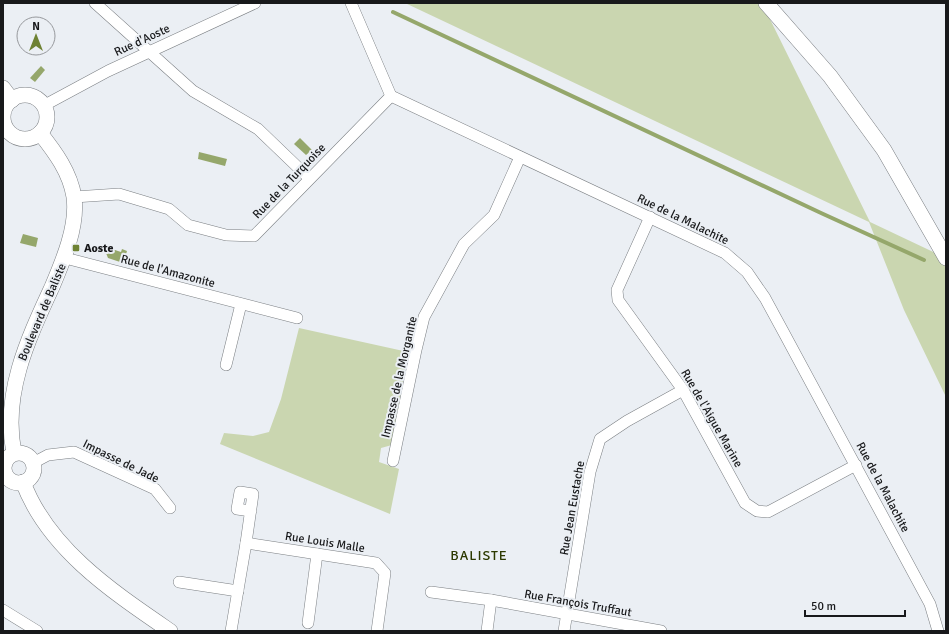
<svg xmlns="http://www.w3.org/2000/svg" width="949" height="634" font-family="Signika,sans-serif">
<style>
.green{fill:#cad6b0}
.water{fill:#95a76b}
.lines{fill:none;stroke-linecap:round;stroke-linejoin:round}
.stream{stroke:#95a76b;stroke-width:4}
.street-casing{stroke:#7b7f83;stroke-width:12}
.secondary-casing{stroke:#7b7f83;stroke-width:16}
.street{stroke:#fff;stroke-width:11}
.secondary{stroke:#fff;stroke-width:15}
.poi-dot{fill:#6e8233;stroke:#ebeff4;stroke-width:1.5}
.labels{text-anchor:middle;stroke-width:4;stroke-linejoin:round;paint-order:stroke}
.street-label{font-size:12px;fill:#18191b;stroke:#ebeff4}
.poi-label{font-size:12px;font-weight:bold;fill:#18191b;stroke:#ebeff4;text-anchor:start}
.quarter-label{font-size:14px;letter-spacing:1px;fill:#2c3900;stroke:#ebeff4}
</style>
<rect width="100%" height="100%" fill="#ebeff4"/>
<g class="green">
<polygon points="405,3 762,3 870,222 946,258 946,397 904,310 869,222"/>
<polygon points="299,328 408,352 392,445 381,448 379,462 399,469 390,514 220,444 224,433 253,436 269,432 281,399"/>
</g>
<g class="water">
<polygon points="41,66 45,70 35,82 30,78"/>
<polygon points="300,138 312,150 306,155 294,144"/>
<polygon points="199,152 227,159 225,166 198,159"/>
<polygon points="23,234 38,238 36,247 20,243"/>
<polygon points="112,249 121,252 122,249 127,251 124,261 120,262 108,258 106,253"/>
</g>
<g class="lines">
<polyline class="stream" points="393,12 821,213 924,260"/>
<defs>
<g id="street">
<polyline points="95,3 193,91 258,129 309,178"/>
<polyline points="351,3 391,96 725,253 747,272 765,298 784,333 930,604 938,631"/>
<polyline points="43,106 108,71 255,3"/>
<polyline points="3,128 5,127"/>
<polyline points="74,197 119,194 169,209 188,225 226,235 254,236 391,96"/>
<polyline points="650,217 617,290 618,300 683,390 745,503 757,511 768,512 856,465"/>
<polyline points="65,258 297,318"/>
<polyline points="226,365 241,304"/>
<polyline points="393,461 416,350 424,317 464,244 494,215 520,157"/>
<polyline points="33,463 48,455 74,452 155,489 170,508"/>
<polyline points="3,477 6,476"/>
<polyline points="246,543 253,494 240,492 237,509 251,511"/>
<polyline points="179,582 238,591"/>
<polyline points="431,592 491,600 661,631"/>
<polyline points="3,610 37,631"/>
<polyline points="308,623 317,554"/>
<polyline points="231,631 246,543 376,563 385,573 377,631"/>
<polyline points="487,631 491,600"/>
<polyline points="564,631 590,472 600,439 627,421 683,390"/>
</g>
<g id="secondary">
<polyline points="766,3 830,76 884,150 946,258"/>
<polyline points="3,88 12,100"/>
<circle cx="25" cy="117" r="22"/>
<path d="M 14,453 C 2,394 28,339 52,287 C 63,261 78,226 74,197 C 70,172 55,152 40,133"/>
<circle cx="19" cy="468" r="15"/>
<path d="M 23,482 C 48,549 113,592 170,631"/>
</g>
</defs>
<use href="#street" class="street-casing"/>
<use href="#secondary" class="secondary-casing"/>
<use href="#street" class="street"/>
<use href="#secondary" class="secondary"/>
</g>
<rect class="poi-dot" x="72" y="244" width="8" height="8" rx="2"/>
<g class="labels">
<g class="street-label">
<text transform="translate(142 40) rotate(-25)" y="4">Rue d'Aoste</text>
<text transform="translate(289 181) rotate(-46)" y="4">Rue de la Turquoise</text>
<text transform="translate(683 219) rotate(26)" y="4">Rue de la Malachite</text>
<text transform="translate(168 271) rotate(15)" y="4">Rue de l'Amazonite</text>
<text transform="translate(42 312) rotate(-67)" y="4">Boulevard de Baliste</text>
<text transform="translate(399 377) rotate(-77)" y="4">Impasse de la Morganite</text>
<text transform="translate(712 418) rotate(60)" y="4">Rue de l'Aigue Marine</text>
<text transform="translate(121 461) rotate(26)" y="4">Impasse de Jade</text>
<text transform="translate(883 487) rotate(62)" y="4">Rue de la Malachite</text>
<text transform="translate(572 508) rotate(-80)" y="4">Rue Jean Eustache</text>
<text transform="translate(325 542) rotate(9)" y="4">Rue Louis Malle</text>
<text transform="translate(578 603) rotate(10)" y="4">Rue François Truffaut</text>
</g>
<g class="poi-label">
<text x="84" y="252">Aoste</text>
</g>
<g class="quarter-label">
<text x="479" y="560">BALISTE</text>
</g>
</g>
<rect width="949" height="634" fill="none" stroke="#18191b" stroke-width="8"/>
<g transform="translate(36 36)"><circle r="19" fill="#ebeff4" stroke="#97999d"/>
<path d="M0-3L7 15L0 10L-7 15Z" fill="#6e8233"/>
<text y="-6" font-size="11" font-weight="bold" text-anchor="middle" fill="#18191b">N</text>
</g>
<path d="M805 610v6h100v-6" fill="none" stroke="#18191b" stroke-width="2"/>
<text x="811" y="610" font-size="12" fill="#18191b" stroke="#ebeff4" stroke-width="3" paint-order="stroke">50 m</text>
</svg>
